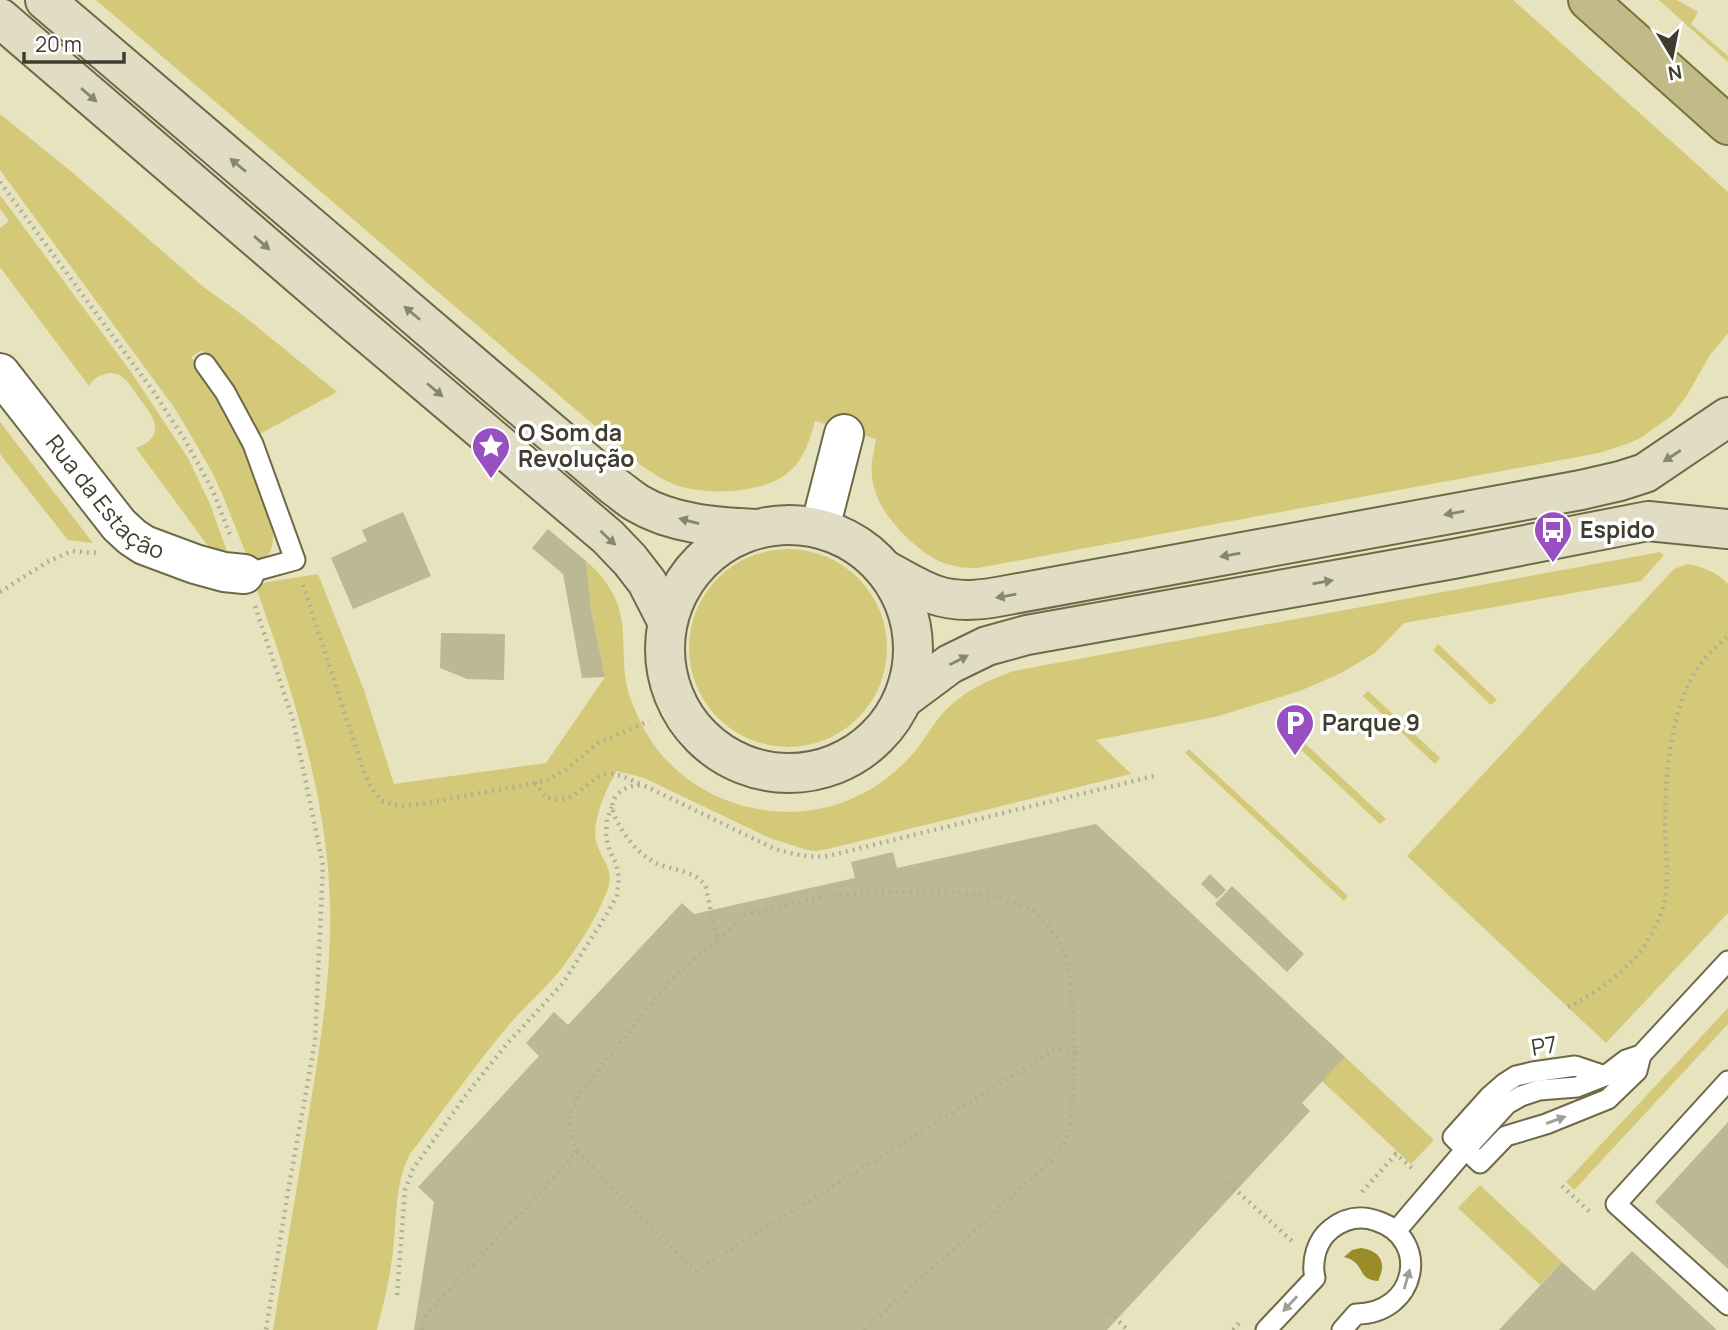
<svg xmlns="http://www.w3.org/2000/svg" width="1728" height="1330" font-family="Manrope,sans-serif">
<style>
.green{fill:#d4c979}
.water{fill:#9a8c26}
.building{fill:#bcb794}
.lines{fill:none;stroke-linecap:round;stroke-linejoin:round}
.lane-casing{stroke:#6e6948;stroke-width:23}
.street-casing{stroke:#6e6948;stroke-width:42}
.secondary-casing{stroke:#6e6948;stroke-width:42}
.primary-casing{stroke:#7a7237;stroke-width:42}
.path{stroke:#b2af91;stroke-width:4.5;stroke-dasharray:2 5;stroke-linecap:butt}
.lane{stroke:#fff;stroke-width:19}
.street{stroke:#fff;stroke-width:38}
.secondary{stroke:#e1ddc4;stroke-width:38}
.primary{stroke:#c2bb89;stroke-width:38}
.oneway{fill:#888572}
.oneway2{fill:#9f9e97}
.labels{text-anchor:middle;stroke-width:7;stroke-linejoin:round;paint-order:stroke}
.poi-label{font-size:23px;font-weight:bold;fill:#3f3d2f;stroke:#fff;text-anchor:start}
.street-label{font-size:23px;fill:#3f3d2f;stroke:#fff}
</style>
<rect width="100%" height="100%" fill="#e7e3be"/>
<g class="green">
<path d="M 96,0 L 1513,0 L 1728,192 L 1728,333 L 1710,355 L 1686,397 L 1671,416 L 1642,437 L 1630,443 L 1599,453 L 978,568 C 966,568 953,567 941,562 C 915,550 880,515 874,487 C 869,467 873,457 876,439 L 815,421 C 810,439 805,457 791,470 C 767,494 706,496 676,485 C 664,481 653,473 642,466 Z"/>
<polygon points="1659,0 1677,0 1698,12 1691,24 1728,56 1728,62"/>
<path d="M 0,114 L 72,172 L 201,285 L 245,317 L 337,392 L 256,436 L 227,384 L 202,350 L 191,357 C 206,377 222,397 233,420 C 238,431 243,443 247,455 C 256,476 273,514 273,537 C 273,549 269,558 258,562 L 247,556 L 223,496 L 212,472 L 176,410 L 0,170 Z"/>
<path d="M 0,195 L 131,372 L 188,458 L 210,504 L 232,565 L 214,554 L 136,448 C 145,444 154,440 155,429 C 156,418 146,408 140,399 C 130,385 122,368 102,375 C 95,378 93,380 89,386 L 0,267 L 0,228 L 9,221 L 0,209 Z"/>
<polygon points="0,422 93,543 68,540 0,454"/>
<circle cx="788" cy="648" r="99"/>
<path d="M 1660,552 L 1664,555 L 1641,581 L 1404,623 L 1375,653 L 1339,674 L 1300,691 L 1215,717 L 1096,740 L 1131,774 L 828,849 L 817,851 L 807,850 L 770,838 L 644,778 L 617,771 C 606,789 592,820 596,841 C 601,860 616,870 607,891 C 596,920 577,948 558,973 C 542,992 523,1008 507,1027 C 473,1068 442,1112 410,1154 C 392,1190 398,1227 391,1266 C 388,1287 382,1309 377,1330 L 273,1330 C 284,1262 296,1194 307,1125 C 319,1052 332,978 330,903 C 327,793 291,687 255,584 L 318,574 L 364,690 L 394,784 L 546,763 L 605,677 L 591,609 L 586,561 C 609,581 622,603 623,634 C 624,656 623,676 630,697 C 636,714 646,735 657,749 C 700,805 779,826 844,802 C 875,790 900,771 920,745 C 929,732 937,718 949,707 C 967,689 990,680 1013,671 Z"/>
<path d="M 1688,564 C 1703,567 1717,572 1728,584 L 1728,913 L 1606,1043 L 1407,856 L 1674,569 Z"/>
<polygon points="1438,644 1497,700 1491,705 1433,650"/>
<polygon points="1368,691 1440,758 1435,764 1363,696"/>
<polygon points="1286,726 1386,819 1380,824 1281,731"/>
<polygon points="1189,749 1348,896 1344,901 1185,753"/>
<polygon points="1728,1008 1728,1024 1577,1187 1574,1190 1566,1182"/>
<polygon points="1345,1057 1434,1140 1411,1164 1322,1081"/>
<polygon points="1480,1185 1562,1262 1540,1285 1458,1208"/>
</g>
<path class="water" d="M 1361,1248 C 1381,1251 1387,1263 1378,1281 C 1356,1280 1366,1262 1344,1257 L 1352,1250 Z"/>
<g class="building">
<polygon points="403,512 431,576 353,609 331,558 367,541 362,530"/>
<polygon points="548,529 586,561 591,609 605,677 582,678 563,574 532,548"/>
<polygon points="441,633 505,634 504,680 467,679 440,668"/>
<polygon points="1096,824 1345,1057 1302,1103 1310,1111 1107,1330 414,1330 434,1202 418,1187 539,1056 526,1043 554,1012 568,1025 682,903 694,914 855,878 851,862 893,852 897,868"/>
<polygon points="1210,874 1226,890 1217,899 1201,884"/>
<polygon points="1232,886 1304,954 1287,972 1215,904"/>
<polygon points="1728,1122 1728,1269 1655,1202"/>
<polygon points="1632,1251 1717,1330 1499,1330 1562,1262 1594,1291"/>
</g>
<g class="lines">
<defs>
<g id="lane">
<polyline points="205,364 225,392 253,444 295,560 244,574"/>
<polyline points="1605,1076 1575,1066 1533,1072 1516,1076 1505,1083 1489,1097 1453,1137 1480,1163 1506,1136 1546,1124 1608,1099 1637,1071 1641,1055"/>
<polyline points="1728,1081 1616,1204 1728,1305"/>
<polyline points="1396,1231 1465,1150 1507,1104 1521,1096 1539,1090 1577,1087 1605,1076 1626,1060 1641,1055 1728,961"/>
<path d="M 1266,1330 L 1315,1278 C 1311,1260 1317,1240 1331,1229 C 1345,1218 1361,1215 1377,1221 C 1431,1239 1417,1314 1356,1314 L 1342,1330"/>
</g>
<g id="street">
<path id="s1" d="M 0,373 L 119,525 L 132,537 L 144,545 L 195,564 L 224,572 L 244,574"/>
<polyline points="820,528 844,434"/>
</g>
<g id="secondary">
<path d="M 45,0 L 614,486 C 621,491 629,498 637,503 C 672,524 716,527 756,529"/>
<polyline points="0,18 346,315 608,537 630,560 647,582 667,621"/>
<circle cx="789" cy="649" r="124"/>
<path d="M 885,570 C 901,578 918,589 935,595 C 959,603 983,600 1008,595 L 1581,490 L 1620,481 L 1645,473 L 1728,417"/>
<polyline points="903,699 950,664 987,646 1027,635 1453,559 1648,521 1728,529"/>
</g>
<polyline id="primary" points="1588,0 1728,125"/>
</defs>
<use href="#lane" class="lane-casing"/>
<use href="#street" class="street-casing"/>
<use href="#secondary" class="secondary-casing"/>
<use href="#primary" class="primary-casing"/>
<g class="path">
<polyline points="0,182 153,391 185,440 213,491 230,535"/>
<polyline points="303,585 363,769 371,788 382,801 399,806 421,804 546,781 568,768 598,743 649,721"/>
<polyline points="0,592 47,562 72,551 96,553"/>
<polyline points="255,606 293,720 323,865 315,1042 287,1197 266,1330"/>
<path d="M 535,783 L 546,798 C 551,798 558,800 563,799 C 583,796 592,772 613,774 C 622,775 631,780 640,784"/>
<path d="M 1568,1007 C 1609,987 1647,956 1662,911 C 1671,884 1665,854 1665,826 C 1665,779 1670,712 1696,671 C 1704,658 1716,646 1728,636"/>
<path d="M 577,1152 C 569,1124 564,1119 580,1093 L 671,980 L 717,940"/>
<polyline points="1228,1183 1292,1241"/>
<polyline points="1562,1186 1590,1212"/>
<polyline points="1362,1192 1396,1154 1414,1170"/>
<polyline points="397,1295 405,1190 413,1169 466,1095 506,1045 563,983 608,912 617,895 619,878 616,863 610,852 606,837 607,819 612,807"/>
<polyline points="1109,1312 1128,1330"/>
<polyline points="422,1330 424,1317 577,1152 695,1271 1056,1049 1075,1053"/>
<path d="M 864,1330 L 1051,1161 L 1064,1143 L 1071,1125 L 1075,1053 L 1070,975 L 1065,954 L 1054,933 L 1031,909 L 1002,898 L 963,893 L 872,892 L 825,896 L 746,915 L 717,940 L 706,888 C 697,869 670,871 654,862 C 638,853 627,839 618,823 C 612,813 609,802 618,794 C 625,787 633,785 643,785 L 775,849 C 793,854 808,858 828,856 L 1154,776"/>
<polyline points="1233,1330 1241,1321"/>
</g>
<use href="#lane" class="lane"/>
<use href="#street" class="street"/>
<use href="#secondary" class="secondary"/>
<use href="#primary" class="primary"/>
</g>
<defs><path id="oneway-solid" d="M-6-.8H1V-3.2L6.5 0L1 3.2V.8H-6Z" transform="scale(1.75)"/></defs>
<g class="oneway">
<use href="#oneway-solid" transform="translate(89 95) rotate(41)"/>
<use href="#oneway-solid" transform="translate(238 165) rotate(-140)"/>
<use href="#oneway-solid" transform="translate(262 243) rotate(41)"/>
<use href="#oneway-solid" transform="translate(412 313) rotate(-140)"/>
<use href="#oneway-solid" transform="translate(435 390) rotate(40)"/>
<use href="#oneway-solid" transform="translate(1672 456) rotate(147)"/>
<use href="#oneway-solid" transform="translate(1454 513) rotate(170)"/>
<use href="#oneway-solid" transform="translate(689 521) rotate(-165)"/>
<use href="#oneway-solid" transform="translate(608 538) rotate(43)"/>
<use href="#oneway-solid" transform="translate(1230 555) rotate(170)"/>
<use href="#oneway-solid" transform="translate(1323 582) rotate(-10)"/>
<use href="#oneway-solid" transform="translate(1006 596) rotate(170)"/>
<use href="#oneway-solid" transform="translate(959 660) rotate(-27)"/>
</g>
<g class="oneway2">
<use href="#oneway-solid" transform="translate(1556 1120) rotate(-20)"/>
<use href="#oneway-solid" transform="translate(1407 1279) rotate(-74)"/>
<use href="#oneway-solid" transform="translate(1290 1304) rotate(133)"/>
</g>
<defs>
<symbol id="sight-pin" viewBox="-11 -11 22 30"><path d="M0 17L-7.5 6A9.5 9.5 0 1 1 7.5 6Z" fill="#984fc2" stroke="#fff"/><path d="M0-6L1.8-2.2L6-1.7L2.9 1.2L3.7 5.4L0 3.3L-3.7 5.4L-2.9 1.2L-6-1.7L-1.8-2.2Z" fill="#fff"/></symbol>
<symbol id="bus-pin" viewBox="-11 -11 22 30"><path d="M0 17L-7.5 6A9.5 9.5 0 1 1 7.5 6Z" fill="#984fc2" stroke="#fff"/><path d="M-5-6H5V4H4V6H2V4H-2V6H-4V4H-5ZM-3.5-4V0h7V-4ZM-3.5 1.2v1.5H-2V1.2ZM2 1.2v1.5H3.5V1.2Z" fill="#fff"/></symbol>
<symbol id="parking-pin" viewBox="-11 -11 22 30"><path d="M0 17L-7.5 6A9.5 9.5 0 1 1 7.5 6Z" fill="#984fc2" stroke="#fff"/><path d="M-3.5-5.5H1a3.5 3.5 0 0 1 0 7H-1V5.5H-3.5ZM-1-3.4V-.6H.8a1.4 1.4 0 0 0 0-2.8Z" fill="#fff"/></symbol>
</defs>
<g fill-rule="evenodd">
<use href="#sight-pin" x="469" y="424" width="44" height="60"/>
<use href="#bus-pin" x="1531" y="508" width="44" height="60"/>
<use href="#parking-pin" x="1273" y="701" width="44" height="60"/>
</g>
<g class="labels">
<g class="poi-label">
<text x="518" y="441">O Som da<tspan x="518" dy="26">Revolução</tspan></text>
<text x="1580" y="538">Espido</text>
<text x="1322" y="731">Parque 9</text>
</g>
<g class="street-label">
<text dy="8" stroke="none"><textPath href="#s1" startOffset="164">Rua da Estação</textPath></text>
<text transform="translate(1544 1046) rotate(-9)" y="8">P7</text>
</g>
</g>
<g transform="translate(1672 56) rotate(170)" stroke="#ffffff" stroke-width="5" paint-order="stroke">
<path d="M0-5L12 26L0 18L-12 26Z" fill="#3f3d2f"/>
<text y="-10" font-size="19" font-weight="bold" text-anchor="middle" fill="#3f3d2f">N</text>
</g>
<path d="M24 52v10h100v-10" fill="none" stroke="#3f3d2f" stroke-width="3.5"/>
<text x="35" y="52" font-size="21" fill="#3f3d2f" stroke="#ffffff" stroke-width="5" paint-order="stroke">20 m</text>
</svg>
